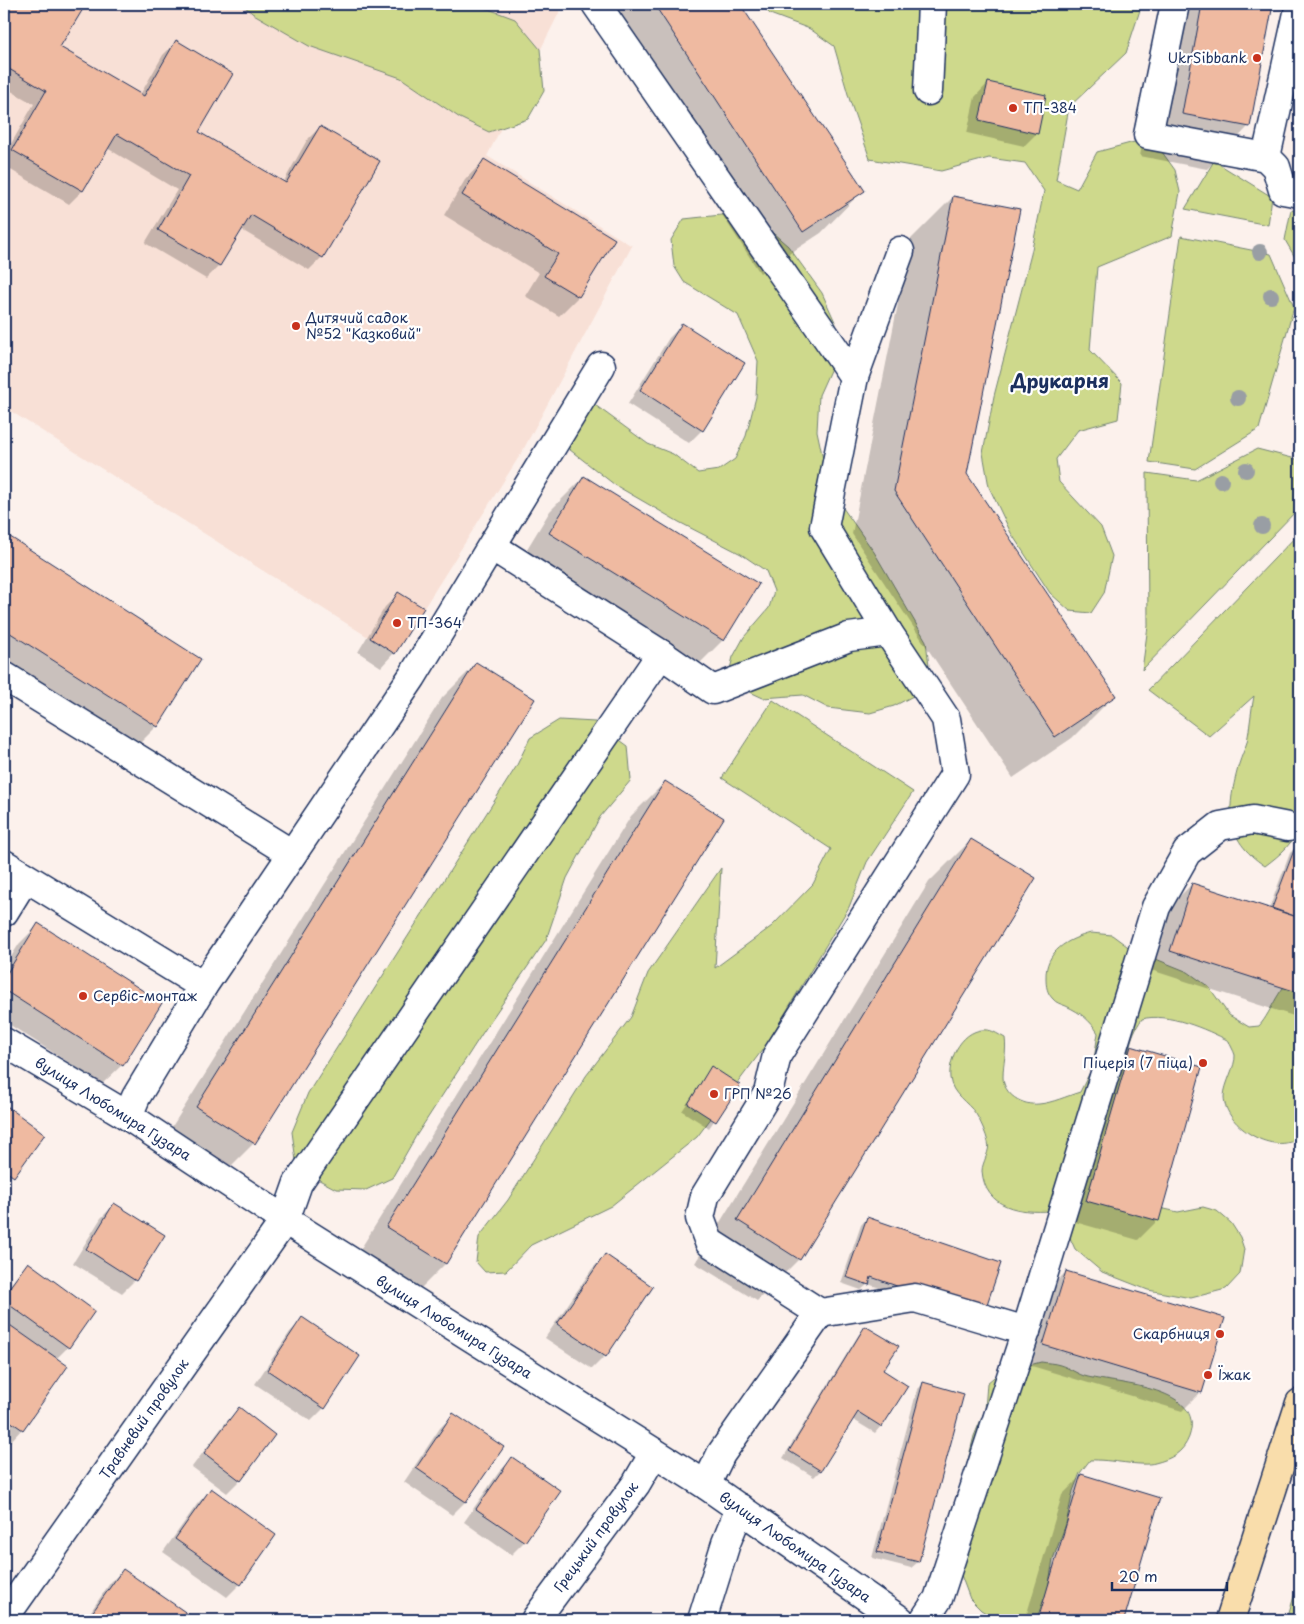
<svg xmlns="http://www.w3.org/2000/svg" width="1304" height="1624" font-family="'Playpen Sans',sans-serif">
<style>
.built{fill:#f8e0d6}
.green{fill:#ced98c;stroke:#748475}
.shadow{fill:#0003}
.building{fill:#efbaa1;stroke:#1b2f5e}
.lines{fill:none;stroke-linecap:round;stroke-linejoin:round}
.minor-casing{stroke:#1b2f5e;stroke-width:31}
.major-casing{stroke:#1b2f5e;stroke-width:31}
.minor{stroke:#fff;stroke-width:28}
.major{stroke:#f9ddab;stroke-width:28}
.tree{fill:#999ea4}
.poi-dot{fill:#c8321e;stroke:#fff;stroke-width:2}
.labels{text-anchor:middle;stroke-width:4.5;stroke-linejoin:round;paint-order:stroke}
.poi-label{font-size:14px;fill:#1b2f5e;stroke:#fff;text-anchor:start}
.street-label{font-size:14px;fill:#1b2f5e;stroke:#fff}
.district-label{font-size:19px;font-weight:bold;fill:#1b2f5e;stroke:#fff}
</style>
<rect width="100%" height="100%" fill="#fcf1ec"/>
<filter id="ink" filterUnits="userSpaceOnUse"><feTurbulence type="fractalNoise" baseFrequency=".02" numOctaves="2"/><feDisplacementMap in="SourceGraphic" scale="10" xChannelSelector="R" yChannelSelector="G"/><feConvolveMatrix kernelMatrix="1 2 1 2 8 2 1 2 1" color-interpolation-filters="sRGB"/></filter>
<g filter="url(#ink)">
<polygon class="built" points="4,4 561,4 559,13 487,156 632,246 522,452 395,654 4,407"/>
<g class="green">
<polygon points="242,4 475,4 515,19 540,49 544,91 528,119 489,132 460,118 401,78 309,46 252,13"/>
<polygon points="760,4 1142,4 1126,53 1069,107 1056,180 1077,189 1097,152 1138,141 1162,152 1175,170 1180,192 1172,236 1097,267 1090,350 1122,383 1118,419 1078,430 1056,459 1059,482 1101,527 1112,556 1104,593 1091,613 1070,611 1050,593 1011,533 989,487 983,453 994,396 1031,254 1044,191 1025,163 989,158 941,171 870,159 850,101 834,46 810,29 770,14"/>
<polygon points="1214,161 1272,197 1268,225 1185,209"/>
<polygon points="1291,210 1300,212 1300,266 1285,240"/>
<polygon points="740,213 766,227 788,246 822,293 836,324 836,357 819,395 817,431 826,473 838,501 874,552 926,641 930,675 915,695 894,706 870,713 828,708 803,695 763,698 737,686 729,673 733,657 744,637 769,608 774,591 766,571 741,554 679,522 615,485 565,446 570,405 595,405 648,444 673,454 698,473 719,470 735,459 746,436 756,397 758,361 738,315 684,282 674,266 671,240 684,219"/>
<polygon points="1181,236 1271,254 1294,307 1259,429 1195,469 1149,462"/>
<polygon points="1257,449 1300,460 1300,507 1142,670 1148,626 1147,473 1196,480"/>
<path d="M 1300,532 L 1300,824 C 1293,844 1281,854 1265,866 C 1223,838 1227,808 1239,764 C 1241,757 1245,749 1247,742 C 1250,727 1251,711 1254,696 L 1209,736 L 1148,690 Z"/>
<polygon points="773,700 913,792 867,862 849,907 766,1045 697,1137 611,1206 531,1245 506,1271 485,1272 476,1262 479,1237 508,1200 586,1076 631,1017 648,973 721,868 715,968 772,926 813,884 831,849 722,778"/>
<polygon points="559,720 595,722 628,746 631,780 600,817 567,878 546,940 491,1020 416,1136 392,1178 366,1190 336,1189 297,1168 292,1132 308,1093 516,767 530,738"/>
<path d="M 1091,933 L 1112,935 L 1131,949 L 1188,972 L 1209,987 L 1229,1015 L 1249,1027 L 1259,1026 C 1273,1011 1278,983 1300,975 L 1300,1137 C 1275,1157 1225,1127 1224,1097 C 1224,1084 1236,1066 1235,1055 C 1234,1051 1230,1045 1229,1041 C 1206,1029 1167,1012 1142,1019 C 1128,1038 1130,1052 1124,1074 C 1116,1102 1106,1128 1101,1157 L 1160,1208 L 1178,1212 L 1203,1207 L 1217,1211 L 1231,1223 L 1240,1237 L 1244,1249 L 1240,1274 L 1226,1289 L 1191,1298 L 1148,1290 L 1102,1272 L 1075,1249 L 1062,1220 L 1051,1211 C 1021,1213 985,1209 982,1171 C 982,1162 991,1151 988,1142 C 986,1134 981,1122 976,1114 C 967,1101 952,1095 950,1078 C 948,1058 963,1027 988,1030 C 994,1031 999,1035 1005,1038 C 1007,1052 1003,1063 1003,1077 C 1003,1094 1022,1106 1039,1104 C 1052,1103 1067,1096 1080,1092 L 1093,1066 L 1098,1033 C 1090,1020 1081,1013 1066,1006 C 1061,1004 1056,1003 1053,999 C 1047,993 1046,986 1046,978 C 1045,951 1068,939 1091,933 Z"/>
<path d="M 1041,1362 C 1047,1363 1054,1363 1060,1365 C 1070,1368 1078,1375 1088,1377 C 1118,1384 1207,1387 1189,1437 C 1183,1453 1171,1459 1155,1463 C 1142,1467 1109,1459 1090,1460 L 1080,1473 L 1073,1491 L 1066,1524 L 1053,1559 L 1048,1589 L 1036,1620 L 997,1620 L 981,1610 L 970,1599 L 961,1575 L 954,1530 L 956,1507 L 974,1436 L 985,1410 L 987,1383 L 999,1373 Z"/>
<polygon points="1300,1576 1300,1620 1287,1620"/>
</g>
<g class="shadow">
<polygon points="4,4 84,4 59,47 140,95 163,55 176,42 197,133 283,183 307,140 320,127 322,257 309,270 240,229 219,266 206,279 145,243 177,190 107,148 82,191 69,204 4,166 4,156 34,104 4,87"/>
<polygon points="604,4 739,4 863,190 821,233 760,273 600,27"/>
<polygon points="1168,4 1272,4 1249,126 1207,169 1140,156"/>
<polygon points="988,83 1037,133 1024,146 967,133 975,97"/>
<polygon points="484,160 613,239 578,297 559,316 525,296 539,273 444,215 465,180"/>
<polygon points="953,197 966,474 1115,695 1072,738 1013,778 852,534 911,239"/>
<polygon points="682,325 702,430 689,443 628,404 669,338"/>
<polygon points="584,477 723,640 689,674 516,567 550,511"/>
<polygon points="4,535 200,659 157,726 123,760 4,684"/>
<polygon points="398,594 394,653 381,667 358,652 385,607"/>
<polygon points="476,664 533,700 254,1143 220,1177 163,1141 442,698"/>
<polygon points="665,782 723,819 445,1264 411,1298 353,1261 631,816"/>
<polygon points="971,840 799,1259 757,1301 695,1263 929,882"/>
<polygon points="1296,847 1300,848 1300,1018 1151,970 1173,903 1192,884 1269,909 1290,853"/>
<polygon points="38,925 122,1065 102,1084 4,1021 4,968 19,944"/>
<polygon points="1131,1047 1158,1220 1138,1240 1068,1220 1111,1067"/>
<polygon points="711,1068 739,1085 709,1128 682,1111"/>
<polygon points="4,1106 43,1134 4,1185"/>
<polygon points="114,1205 135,1280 122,1293 73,1263 101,1218"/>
<polygon points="867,1218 976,1321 868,1284 861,1290 841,1283 861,1225"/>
<polygon points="605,1256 652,1287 605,1356 592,1369 545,1338 592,1269"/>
<polygon points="28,1264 94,1311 68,1347 56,1359 22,1429 9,1443 4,1439 4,1292"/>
<polygon points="1066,1272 1201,1392 1182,1411 1025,1364 1047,1291"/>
<polygon points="303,1319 324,1408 311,1421 255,1384 290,1332"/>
<polygon points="865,1327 882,1371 881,1426 875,1433 852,1419 820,1471 814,1477 783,1458 859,1334"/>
<polygon points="923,1384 918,1562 911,1568 872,1558 917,1390"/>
<polygon points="239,1409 240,1480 227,1493 192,1467 226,1422"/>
<polygon points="453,1415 465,1502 452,1515 404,1482 440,1428"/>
<polygon points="512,1459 559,1491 524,1542 511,1555 464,1522 499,1472"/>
<polygon points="1081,1476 1158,1498 1122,1620 1025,1620 1062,1495"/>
<polygon points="211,1490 240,1584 227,1597 163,1552 198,1503"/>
<polygon points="123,1570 189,1617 186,1620 85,1620 110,1583"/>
</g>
<g class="building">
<polygon points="7,4 86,4 60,47 144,96 176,40 233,74 199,132 286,183 320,126 380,161 323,258 251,215 220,266 158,230 189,176 117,134 83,191 12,150 46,91 4,66 4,10"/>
<polygon points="654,4 740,4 865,191 803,232"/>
<polygon points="1202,4 1273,4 1250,127 1182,114"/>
<polygon points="988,82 1046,95 1038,134 979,120"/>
<polygon points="484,159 615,239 579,297 544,276 558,254 462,195"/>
<polygon points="953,196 1020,209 967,474 1116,696 1055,737 894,491"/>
<polygon points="682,323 745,363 703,431 640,390"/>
<polygon points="584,476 759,584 724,641 549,533"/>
<polygon points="4,533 201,659 158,727 4,629"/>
<polygon points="398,592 424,608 395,654 370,638"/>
<polygon points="476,662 535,699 255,1144 196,1107"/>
<polygon points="665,781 724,818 446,1264 386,1227"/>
<polygon points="971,839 1036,878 800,1260 737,1220"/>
<polygon points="1296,845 1300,847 1300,918 1272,908"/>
<polygon points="1192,883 1300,918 1300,993 1170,951"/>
<polygon points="38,923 162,1003 123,1066 4,990 4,978"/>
<polygon points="1131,1046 1202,1067 1159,1221 1086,1201"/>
<polygon points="711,1066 740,1085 716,1122 688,1104"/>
<polygon points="4,1104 45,1134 14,1177 4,1170"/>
<polygon points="114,1203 165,1235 136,1281 86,1249"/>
<polygon points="867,1217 1001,1263 983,1316 871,1277 869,1285 846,1277"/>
<polygon points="605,1254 653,1287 606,1357 557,1324"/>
<polygon points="28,1262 95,1311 69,1348 4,1301 4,1295"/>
<polygon points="1066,1271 1225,1318 1202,1393 1043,1345"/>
<polygon points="302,1317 360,1356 325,1409 267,1370"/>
<polygon points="4,1321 68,1366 23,1430 4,1417"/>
<polygon points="865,1326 899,1346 883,1370 908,1386 882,1427 858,1412 821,1471 789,1451"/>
<polygon points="923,1382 964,1394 919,1562 877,1552"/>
<polygon points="239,1407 275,1435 241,1481 204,1453"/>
<polygon points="453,1413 504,1447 466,1502 416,1468"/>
<polygon points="512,1457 561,1491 525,1542 476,1509"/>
<polygon points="1081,1474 1160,1498 1124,1620 1038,1620"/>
<polygon points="211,1488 276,1535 241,1585 175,1539"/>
<polygon points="123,1569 191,1616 188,1620 87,1620"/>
</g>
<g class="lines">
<defs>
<g id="minor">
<polyline points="596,4 854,377 824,527 888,632 946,719 955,774 777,1055 768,1093 705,1196 700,1218 709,1242 820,1313 721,1454 706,1485"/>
<polyline points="1175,4 1148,135 1266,157 1276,167 1283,190 1300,193"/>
<polyline points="928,91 932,4"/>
<polyline points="1266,157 1300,4"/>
<polyline points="854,377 900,251"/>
<polyline points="493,547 661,654"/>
<polyline points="4,676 292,854"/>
<polyline points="4,864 203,986"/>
<polyline points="4,912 25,878"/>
<polyline points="4,1042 128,1116 285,1220 706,1485 900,1620"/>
<polyline points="128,1116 136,1097 203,986 412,677 601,366"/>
<polyline points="820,1313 915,1298 1026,1331"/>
<polyline points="4,1618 285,1220 298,1183 661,654 713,690 849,637 888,632"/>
<polyline points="535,1620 636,1484 654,1453"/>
<polyline points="702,1620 726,1543 740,1508"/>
<polyline points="924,1620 938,1599 1026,1331 1156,907 1187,852 1220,826 1253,820 1288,827"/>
</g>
<polyline id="major" points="1230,1620 1300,1403"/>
</defs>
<use href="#minor" class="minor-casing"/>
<use href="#major" class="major-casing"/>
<use href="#minor" class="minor"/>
<use href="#major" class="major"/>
</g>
<g class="tree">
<circle cx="1260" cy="252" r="8"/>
<circle cx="1271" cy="296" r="8"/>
<circle cx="1238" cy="398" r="8"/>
<circle cx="1246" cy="470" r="8"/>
<circle cx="1221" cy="481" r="8"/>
<circle cx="1262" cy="526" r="8"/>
</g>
</g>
<g class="poi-dot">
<circle cx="1257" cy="58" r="5"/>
<circle cx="1013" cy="108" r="5"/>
<circle cx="296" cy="326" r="5"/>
<circle cx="397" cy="623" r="5"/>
<circle cx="83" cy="996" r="5"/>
<circle cx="1203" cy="1063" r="5"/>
<circle cx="714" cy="1094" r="5"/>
<circle cx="1220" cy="1334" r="5"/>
<circle cx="1208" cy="1375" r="5"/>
</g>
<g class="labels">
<g class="poi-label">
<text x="1247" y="63" text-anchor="end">UkrSibbank</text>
<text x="1023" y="113">ТП-384</text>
<text x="306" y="323">Дитячий садок<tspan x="306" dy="16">№52 "Казковий"</tspan></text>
<text x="407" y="628">ТП-364</text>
<text x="93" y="1001">Сервіс-монтаж</text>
<text x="1193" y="1068" text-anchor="end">Піцерія (7 піца)</text>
<text x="724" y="1099">ГРП №26</text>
<text x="1210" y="1339" text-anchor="end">Скарбниця</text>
<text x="1218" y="1380">Їжак</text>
</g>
<g class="street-label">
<text transform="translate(113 1109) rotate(32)" y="5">вулиця Любомира Гузара</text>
<text transform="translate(454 1327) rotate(32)" y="5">вулиця Любомира Гузара</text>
<text transform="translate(144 1419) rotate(-55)" y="5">Травневий провулок</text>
<text transform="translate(596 1537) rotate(-54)" y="5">Грецький провулок</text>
<text transform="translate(795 1547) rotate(35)" y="5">вулиця Любомира Гузара</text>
</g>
<g class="district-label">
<text x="1060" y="388">Друкарня</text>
</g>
</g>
<rect width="1304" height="1624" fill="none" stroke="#fff" stroke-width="20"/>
<rect x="10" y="10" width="1284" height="1604" fill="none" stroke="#1b2f5e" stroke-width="2" filter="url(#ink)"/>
<path d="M1112 1582v8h115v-8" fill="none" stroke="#1b2f5e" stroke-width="2.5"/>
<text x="1119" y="1582" font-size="15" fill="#1b2f5e" stroke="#ffffff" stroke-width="4" paint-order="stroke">20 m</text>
</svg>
